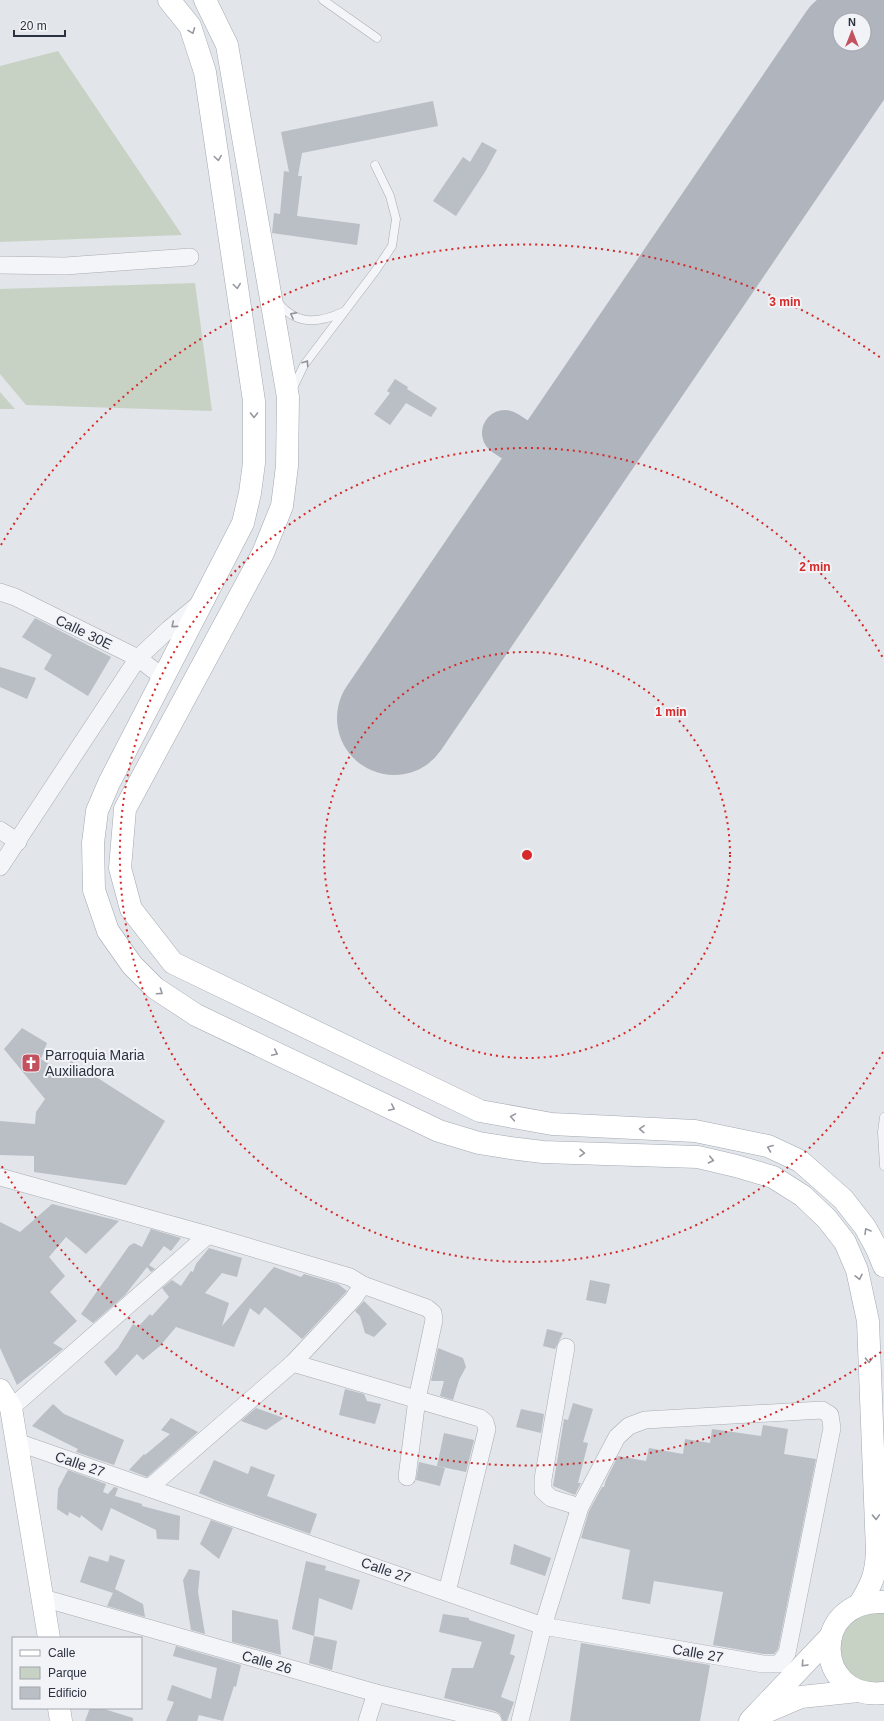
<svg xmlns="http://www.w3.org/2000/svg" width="884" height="1721" font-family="Helvetica,sans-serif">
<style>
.green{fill:#c7d2c4}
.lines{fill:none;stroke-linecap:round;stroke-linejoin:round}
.taxiway{stroke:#b0b4bd;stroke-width:46}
.runway{stroke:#b0b4bd;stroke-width:114}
.building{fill:#babec5}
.service-casing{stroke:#a8acb3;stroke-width:9}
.minor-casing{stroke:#a8acb3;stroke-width:18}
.secondary-casing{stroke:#a8acb3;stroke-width:23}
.primary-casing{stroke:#a2a9b4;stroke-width:23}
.service{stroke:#f4f5f8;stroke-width:8}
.minor{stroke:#f4f5f8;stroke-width:17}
.secondary{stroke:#fff;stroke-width:22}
.primary{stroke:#fff;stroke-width:22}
.oneway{stroke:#9698a0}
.oneway2{stroke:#90949c}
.ring{fill:none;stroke:#d62828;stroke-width:2;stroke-dasharray:2 4}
.labels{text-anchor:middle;stroke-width:4;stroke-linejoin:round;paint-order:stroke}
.street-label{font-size:14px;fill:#2c3240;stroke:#f1f3f7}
.poi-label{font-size:14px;fill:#2c3240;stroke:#f1f3f7;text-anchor:start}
.centre{fill:#d62828;stroke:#f1f3f7;stroke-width:2}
.ring-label{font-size:12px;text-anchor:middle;font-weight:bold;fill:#d62828;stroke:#f1f3f7;stroke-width:4;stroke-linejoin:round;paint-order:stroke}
</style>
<rect width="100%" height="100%" fill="#e2e5e9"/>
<g class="green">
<polygon points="58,51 182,235 0,242 0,66"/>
<polygon points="195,283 212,411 26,405 0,374 0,289"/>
<polygon points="0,392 15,409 0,409"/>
<polygon points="884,1604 884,1691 838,1672 843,1618"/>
</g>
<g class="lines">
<polyline class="taxiway" points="505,433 562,470"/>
<polyline class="runway" points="394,718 853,44"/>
</g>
<g class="building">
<polygon points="433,101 438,126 302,153 298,176 302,176 297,216 360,224 357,245 272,233 274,213 280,214 284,171 289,172 281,132"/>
<polygon points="482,142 497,150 485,172 456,216 433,201 463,157 470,162"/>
<polygon points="395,379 408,387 407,389 437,408 431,417 406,403 390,425 374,414 390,393 387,391"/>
<polygon points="35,618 111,657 88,696 44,669 52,655 22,637"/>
<polygon points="0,667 36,678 27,699 0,687"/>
<polygon points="22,1028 47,1043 41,1059 63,1073 71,1061 165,1121 126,1185 34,1172 34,1156 0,1155 0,1121 35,1124 36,1112 45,1099 4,1049"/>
<polygon points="52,1204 119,1221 86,1254 66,1237 49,1257 65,1276 50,1292 77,1321 53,1343 63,1349 17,1385 0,1348 0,1222 20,1232"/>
<polygon points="151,1229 181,1238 171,1251 164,1246 149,1265 155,1269 151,1272 147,1267 125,1295 93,1323 81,1314 129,1246 134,1243 142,1247"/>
<polygon points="209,1248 242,1258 237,1277 222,1273 205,1293 229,1303 222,1326 274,1267 301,1277 304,1274 338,1284 347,1291 302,1339 265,1307 259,1315 250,1308 234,1347 176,1327 160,1346 143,1360 137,1354 116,1376 104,1362 118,1348 133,1324 138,1327 150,1314 152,1316 169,1297 162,1288 172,1280 181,1286 191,1271 193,1272 196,1264"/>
<polygon points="590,1280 610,1284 606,1304 586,1300"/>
<polygon points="364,1301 387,1324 374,1337 365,1333 360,1316 355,1311"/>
<polygon points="547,1329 563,1333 555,1349 543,1346"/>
<polygon points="438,1348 463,1358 466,1367 459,1380 453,1400 440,1396 444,1381 431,1381"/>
<polygon points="345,1389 364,1394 367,1401 381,1404 375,1424 339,1415"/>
<polygon points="573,1403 593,1409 583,1442 588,1443 578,1483 581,1483 575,1495 553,1486 564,1419 568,1420"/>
<polygon points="53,1404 64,1414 124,1440 114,1465 76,1452 78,1449 32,1426"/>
<polygon points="256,1408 284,1418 266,1430 241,1421"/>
<polygon points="521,1409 544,1414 541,1433 516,1427"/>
<polygon points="171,1418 198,1432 147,1477 129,1470 144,1454 145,1455 170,1434 161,1430"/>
<polygon points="763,1425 788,1429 784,1454 816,1459 778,1649 774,1654 764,1654 713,1645 723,1592 654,1581 650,1604 622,1599 630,1550 581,1538 589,1511 602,1487 604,1487 606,1480 618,1456 646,1461 649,1448 683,1454 685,1439 710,1443 712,1429 761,1436"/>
<polygon points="444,1433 474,1440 466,1472 437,1466"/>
<polygon points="214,1460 248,1474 251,1466 275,1475 267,1496 317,1514 310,1534 220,1502 199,1493"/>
<polygon points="419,1462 445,1468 440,1486 416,1480"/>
<polygon points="68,1470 106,1484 103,1492 108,1494 114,1487 118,1488 115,1496 142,1504 142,1506 180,1516 179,1540 157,1539 156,1530 111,1508 102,1531 81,1515 80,1518 69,1512 68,1516 57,1509 58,1489"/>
<polygon points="211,1520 233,1528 219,1559 200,1544"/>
<polygon points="514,1544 551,1558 545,1576 510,1564"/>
<polygon points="110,1555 125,1560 115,1589 143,1604 145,1617 107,1606 113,1593 80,1582 89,1556 108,1562"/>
<polygon points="306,1561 326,1566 325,1570 360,1580 352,1610 319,1598 314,1636 292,1629"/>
<polygon points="189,1569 200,1571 198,1592 205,1634 191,1630 183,1580"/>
<polygon points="232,1610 278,1620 281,1655 232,1642"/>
<polygon points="443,1614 469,1618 469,1620 515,1635 510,1654 515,1656 501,1697 514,1702 507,1721 503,1721 500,1714 495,1711 444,1698 452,1668 473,1668 482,1642 439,1632"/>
<polygon points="314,1636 337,1641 332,1670 309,1663"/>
<polygon points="581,1643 710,1665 700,1721 570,1721"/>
<polygon points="176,1646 241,1665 236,1687 234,1686 223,1721 199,1715 197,1721 166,1721 174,1702 167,1700 172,1685 211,1699 217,1668 173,1656"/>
<polygon points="90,1708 101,1708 133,1718 133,1721 85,1721"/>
</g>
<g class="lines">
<defs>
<g id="service">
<polyline points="323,0 377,38"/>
<path d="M 277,301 C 295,325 317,324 343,312"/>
<polyline points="292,390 304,365 376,270 392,246 396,219 390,196 375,165"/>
<polyline points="884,1117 882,1132 884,1166"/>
</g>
<g id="minor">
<polyline points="0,265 65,266 190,257"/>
<polyline points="0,592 15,597 138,658 164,678"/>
<polyline points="0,830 18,842"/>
<polyline points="0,867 138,658 169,629 199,604"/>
<polyline points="0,1177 208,1235 350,1277 363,1285 427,1308 433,1313 434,1320 417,1399 407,1477"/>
<polyline points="566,1347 543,1479 543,1491 551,1498 580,1507"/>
<polyline points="293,1363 480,1418 485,1422 487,1429 447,1592"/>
<polyline points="11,1408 208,1235"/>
<polyline points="17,1442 543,1626 763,1664 779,1664 787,1653 832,1428 830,1415 822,1410 645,1420 629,1426 617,1437 580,1507 543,1626 520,1721"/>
<polyline points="149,1488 293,1363 353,1299 363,1285"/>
<polyline points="43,1598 376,1693 493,1721"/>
<polyline points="367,1721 376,1693"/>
</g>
<g id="secondary">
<polyline points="0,1390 11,1408 49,1638"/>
<polyline points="59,1708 61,1721"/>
<polyline points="761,1714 801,1697 858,1691"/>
<polyline points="750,1721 831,1636"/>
</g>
<g id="primary">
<path d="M 169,0 L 190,26 L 205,72 L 254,401 L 254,463 L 250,493 L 243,523 L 109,783 L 97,811 L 93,843 L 94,890 L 108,931 L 132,965 L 155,988 L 196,1015 L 439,1131 L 479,1143 L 510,1148 L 543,1152 L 698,1157 L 736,1166 L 773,1177 L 803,1196 L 827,1219 L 845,1242 L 857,1270 L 868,1321 L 877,1551 C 876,1575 872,1584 859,1605"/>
<polyline points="205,0 227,45 288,397 287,466 282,506 263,553 125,809 120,868 131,909 173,963 480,1111 552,1124 695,1131 768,1146 800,1161 843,1199 865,1227 877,1249 884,1266"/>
<path d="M 884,1602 C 810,1598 813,1701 884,1693"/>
</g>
</defs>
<use href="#service" class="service-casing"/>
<use href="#minor" class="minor-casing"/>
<use href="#secondary" class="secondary-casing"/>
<use href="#primary" class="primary-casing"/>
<use href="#service" class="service"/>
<use href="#minor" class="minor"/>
<use href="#secondary" class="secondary"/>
<use href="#primary" class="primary"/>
</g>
<defs><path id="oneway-chevron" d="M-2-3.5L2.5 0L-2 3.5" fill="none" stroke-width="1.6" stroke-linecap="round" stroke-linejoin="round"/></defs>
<g class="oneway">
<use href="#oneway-chevron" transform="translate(192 31) rotate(69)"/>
<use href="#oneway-chevron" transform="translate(218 158) rotate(82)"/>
<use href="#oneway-chevron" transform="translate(237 286) rotate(82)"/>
<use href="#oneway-chevron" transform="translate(254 415) rotate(90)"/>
<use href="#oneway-chevron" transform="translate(160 992) rotate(34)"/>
<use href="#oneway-chevron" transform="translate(275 1053) rotate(25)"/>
<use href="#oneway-chevron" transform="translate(392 1108) rotate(25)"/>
<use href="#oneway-chevron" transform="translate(513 1117) rotate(-170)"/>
<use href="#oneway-chevron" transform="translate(642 1129) rotate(-177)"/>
<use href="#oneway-chevron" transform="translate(770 1148) rotate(-159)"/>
<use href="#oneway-chevron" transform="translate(582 1153) rotate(2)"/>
<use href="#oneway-chevron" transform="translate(711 1160) rotate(12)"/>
<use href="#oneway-chevron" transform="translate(867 1231) rotate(-121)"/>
<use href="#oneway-chevron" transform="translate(859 1277) rotate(78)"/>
<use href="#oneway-chevron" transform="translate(869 1360) rotate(88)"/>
<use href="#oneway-chevron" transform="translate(876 1517) rotate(88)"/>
<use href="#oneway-chevron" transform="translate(804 1664) rotate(133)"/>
</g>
<g class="oneway2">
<use href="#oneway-chevron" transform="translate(293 315) rotate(-152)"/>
<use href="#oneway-chevron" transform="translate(306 363) rotate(-56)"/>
<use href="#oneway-chevron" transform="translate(174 625) rotate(140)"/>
</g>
<g class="ring">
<circle cx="527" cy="855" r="203"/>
<path d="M883 1052A407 407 0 1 1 883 658"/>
<path d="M881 1352A610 610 0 0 1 1 1165M1 545A610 610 0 0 1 881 358"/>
</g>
<defs>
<symbol id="church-square" viewBox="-11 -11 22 22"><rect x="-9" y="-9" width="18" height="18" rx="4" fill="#c3525f" stroke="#f1f3f7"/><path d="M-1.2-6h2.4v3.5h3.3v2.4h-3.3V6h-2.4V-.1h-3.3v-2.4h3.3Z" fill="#fff"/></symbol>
</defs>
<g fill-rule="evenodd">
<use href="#church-square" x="20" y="1052" width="22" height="22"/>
</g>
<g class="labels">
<g class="street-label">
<text transform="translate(84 632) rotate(26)" y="5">Calle 30E</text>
<text transform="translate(80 1464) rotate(19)" y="5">Calle 27</text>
<text transform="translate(386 1570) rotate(19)" y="5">Calle 27</text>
<text transform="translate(698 1653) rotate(10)" y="5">Calle 27</text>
<text transform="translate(267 1662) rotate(16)" y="5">Calle 26</text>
</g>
<g class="poi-label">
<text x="45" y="1060">Parroquia Maria<tspan x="45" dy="16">Auxiliadora</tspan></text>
</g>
</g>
<circle cx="527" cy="855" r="6" class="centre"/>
<g class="ring-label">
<text x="785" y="306">3 min</text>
<text x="815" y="571">2 min</text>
<text x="671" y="716">1 min</text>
</g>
<rect x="12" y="1637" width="130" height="72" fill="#f1f3f7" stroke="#a2a6ae"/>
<rect x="20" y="1650" width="20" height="6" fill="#ffffff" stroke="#a2a6ae"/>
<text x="48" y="1657" font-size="12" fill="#2c3240">Calle</text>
<rect x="20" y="1667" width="20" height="12" fill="#c7d2c4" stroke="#a2a6ae"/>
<text x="48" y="1677" font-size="12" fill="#2c3240">Parque</text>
<rect x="20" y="1687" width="20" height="12" fill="#babec5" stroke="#a2a6ae"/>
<text x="48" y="1697" font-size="12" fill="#2c3240">Edificio</text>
<g transform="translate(852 32)"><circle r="19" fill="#f1f3f7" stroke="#a2a6ae"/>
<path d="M0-3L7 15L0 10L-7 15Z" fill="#c3525f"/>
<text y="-6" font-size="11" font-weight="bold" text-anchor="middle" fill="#2c3240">N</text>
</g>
<path d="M14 30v6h51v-6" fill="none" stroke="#2c3240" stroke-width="2"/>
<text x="20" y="30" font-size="12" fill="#2c3240" stroke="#f1f3f7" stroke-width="3" paint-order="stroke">20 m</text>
</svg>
